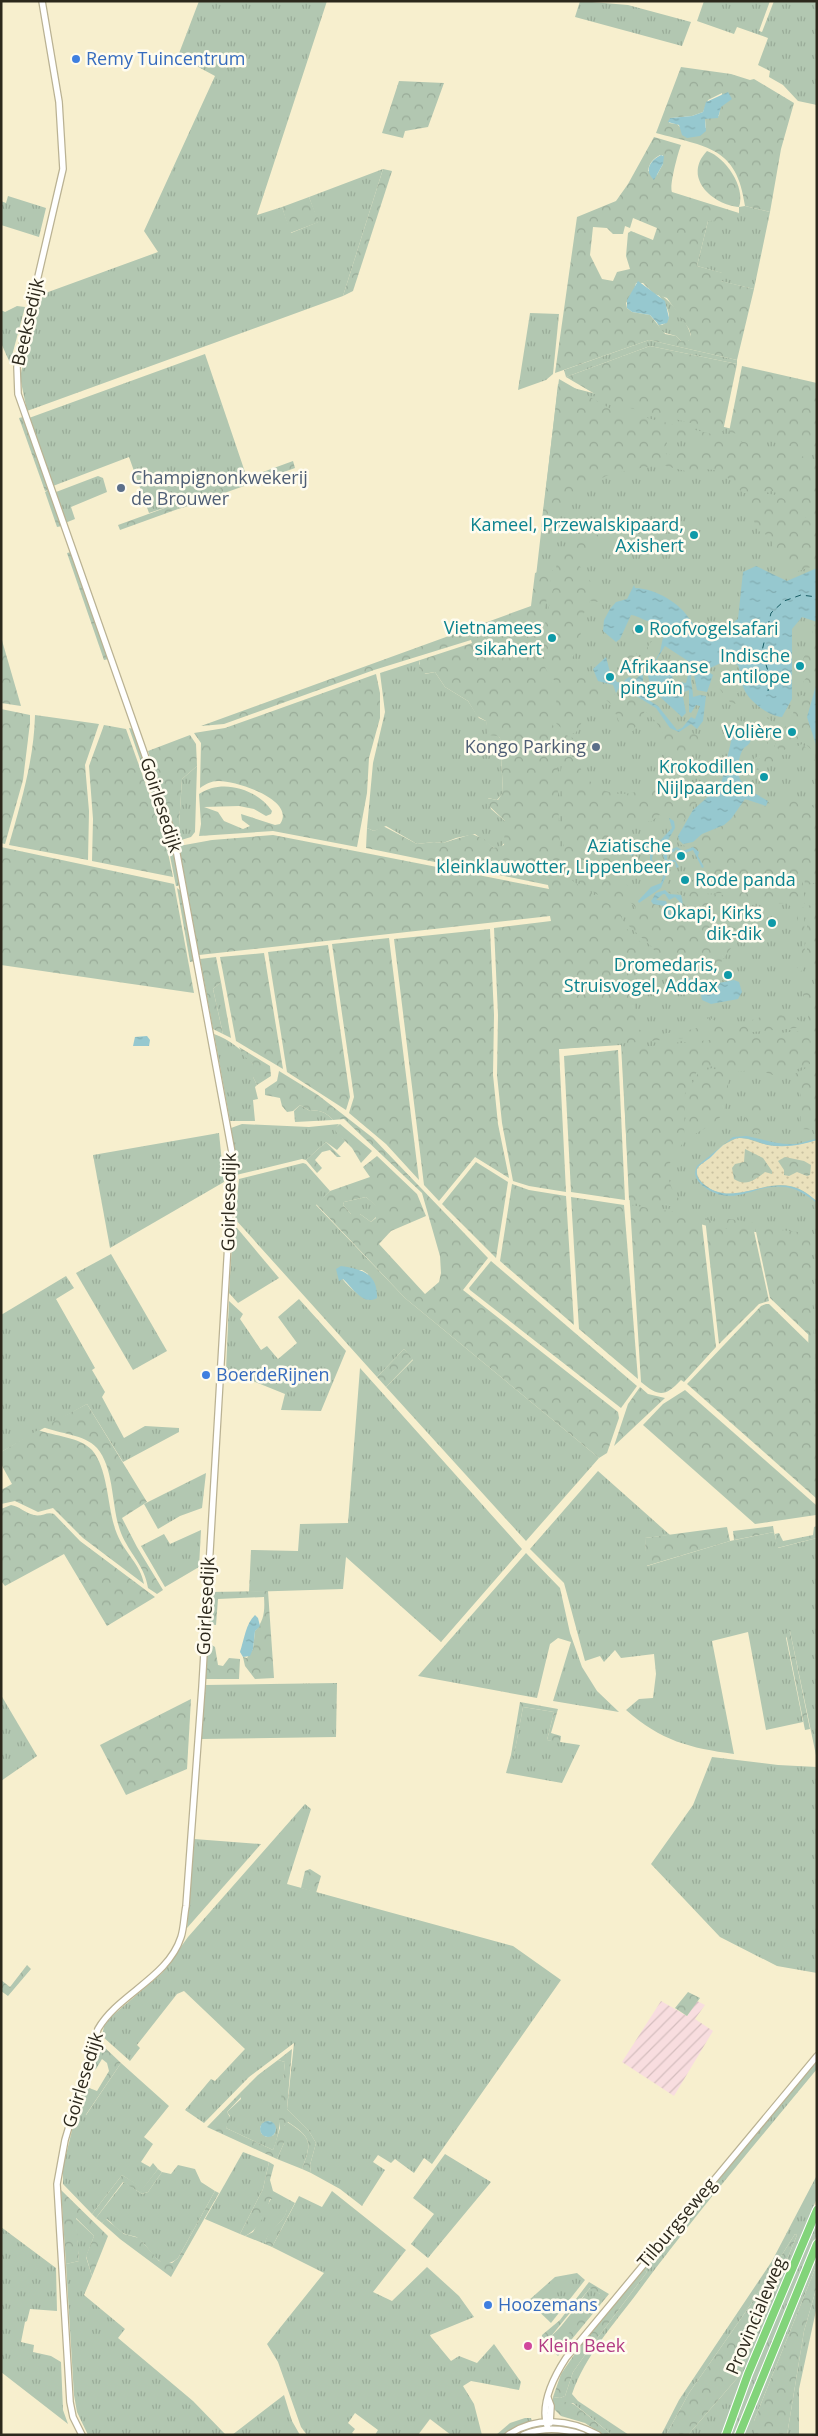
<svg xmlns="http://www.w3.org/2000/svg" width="818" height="2436" font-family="'Open Sans',sans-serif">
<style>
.industrial{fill:url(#industrial-furrows)}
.grass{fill:url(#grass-tufts);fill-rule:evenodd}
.forest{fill:url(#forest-crowns);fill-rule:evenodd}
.sand{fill:url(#sand-dots);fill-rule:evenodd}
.water{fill:url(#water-ripples);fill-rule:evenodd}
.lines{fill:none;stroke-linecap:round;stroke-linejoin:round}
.ferry{stroke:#165b63;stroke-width:1;stroke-dasharray:6 5;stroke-linecap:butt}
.minor-casing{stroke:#bab293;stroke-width:8}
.highway-casing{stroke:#fff;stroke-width:10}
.minor{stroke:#fff;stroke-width:5.5}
.highway{stroke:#82d47a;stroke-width:8}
.shop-dot{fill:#3f7fe0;stroke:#fffcef;stroke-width:2}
.service-dot{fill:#5c6f8a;stroke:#fffcef;stroke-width:2}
.culture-dot{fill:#0f9aa8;stroke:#fffcef;stroke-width:2}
.hotel-dot{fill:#d1479c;stroke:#fffcef;stroke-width:2}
.labels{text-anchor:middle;stroke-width:5;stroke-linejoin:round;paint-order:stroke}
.shop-label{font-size:18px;fill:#366cbe;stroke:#fffcef;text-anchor:start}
.street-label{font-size:18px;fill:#2c281c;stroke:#fffcef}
.service-label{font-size:18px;fill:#4e5e75;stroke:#fffcef;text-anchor:start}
.culture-label{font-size:18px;fill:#0d838f;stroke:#fffcef;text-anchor:end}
.hotel-label{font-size:18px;fill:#b23c85;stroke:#fffcef;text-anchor:start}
</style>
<defs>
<pattern id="industrial-furrows" width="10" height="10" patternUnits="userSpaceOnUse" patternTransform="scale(1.25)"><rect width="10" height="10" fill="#f8dddf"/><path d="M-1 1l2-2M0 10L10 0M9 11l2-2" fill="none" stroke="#d5bebf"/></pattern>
<pattern id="grass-tufts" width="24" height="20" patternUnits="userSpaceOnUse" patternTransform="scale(1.25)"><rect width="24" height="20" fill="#b2c7b1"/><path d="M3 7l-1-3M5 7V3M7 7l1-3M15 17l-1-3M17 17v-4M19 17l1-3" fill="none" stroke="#99ab98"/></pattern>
<pattern id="forest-crowns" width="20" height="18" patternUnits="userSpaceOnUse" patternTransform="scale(1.25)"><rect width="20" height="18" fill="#b2c7b1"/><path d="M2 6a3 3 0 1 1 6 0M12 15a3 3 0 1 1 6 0" fill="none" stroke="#99ab98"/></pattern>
<pattern id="sand-dots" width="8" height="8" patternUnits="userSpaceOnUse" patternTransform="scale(1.25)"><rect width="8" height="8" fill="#eae1bc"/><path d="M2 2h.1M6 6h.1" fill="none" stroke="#c9c1a1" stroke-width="1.8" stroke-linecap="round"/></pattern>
<pattern id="water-ripples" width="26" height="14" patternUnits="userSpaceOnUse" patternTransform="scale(1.25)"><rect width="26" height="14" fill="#96c8cf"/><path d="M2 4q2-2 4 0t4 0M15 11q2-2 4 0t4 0" fill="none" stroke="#81acb1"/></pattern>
</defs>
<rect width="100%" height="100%" fill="#f7efce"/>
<polygon class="industrial" points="661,2001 687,2016 697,2001 705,2005 695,2019 713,2031 674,2096 622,2062"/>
<g class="grass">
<polygon points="199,1 327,1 257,215 282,207 291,233 318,222 309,197 383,169 343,296 27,411 20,377 40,295 158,252 144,231 215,76 178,56"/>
<polygon points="580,1 628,5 691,22 682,46 575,17"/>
<polygon points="704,1 770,1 759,31 762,32 774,1 817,1 817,105 798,101 783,85 769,77 770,71 758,65 768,38 737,27 734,34 697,21"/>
<polygon points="8,196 46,208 39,237 1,225 1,201 6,203"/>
<polygon points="745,206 770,212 754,289 720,281 722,273 697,266 708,221 739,213 739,207"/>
<path d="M 658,294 C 669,297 692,328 691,338 L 688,341 L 681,341 L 676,336 L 662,332 L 657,323 L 662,325 C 678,318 662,300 658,294 Z"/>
<polygon points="17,306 25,307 10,363 1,343 1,310 5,312"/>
<polygon points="530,313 559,314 553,374 546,380 518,390"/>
<polygon points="649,340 737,360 737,364 650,346 566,377 564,370"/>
<polygon points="205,354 247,478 184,501 185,507 178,509 176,504 149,513 129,457 53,486 29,418"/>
<polygon points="558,384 817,451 817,1488 808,1394 809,1234 727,1231 630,1206 621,1045 559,1049 532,611"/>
<polygon points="98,476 103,478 107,492 71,507 75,519 65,523 56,492"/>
<polygon points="420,660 419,664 425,674 435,672 445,687 468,701 479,718 486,721 489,735 497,735 500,738 503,793 497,800 488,798 491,809 505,821 506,841 500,848 494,848 475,834 456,838 443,843 434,842 417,844 386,826 374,831 367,828 373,763 385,712 380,673"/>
<polygon points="197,766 195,832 191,837 178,841 182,779"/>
<polygon points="221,982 231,1038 223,1034 213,989"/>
<path d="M 214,1034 C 229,1039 244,1051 253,1064 L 253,1077 L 257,1085 L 255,1087 L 258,1099 L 253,1100 L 255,1121 L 230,1121 Z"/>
<path d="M 300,1105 L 310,1111 C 319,1109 327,1113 333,1120 L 295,1122 L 294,1111 Z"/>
<polygon points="242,1124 309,1127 339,1124 335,1129 345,1141 337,1150 326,1142 306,1160 302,1159 236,1175 236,1162 231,1128"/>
<polygon points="219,1133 224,1182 110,1248 93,1155"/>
<path d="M 303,1163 L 306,1164 L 330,1191 L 316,1205 L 405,1298 L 599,1458 L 526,1541 L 386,1387 L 413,1360 L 404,1349 L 377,1377 L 235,1219 L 239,1179 ZM 362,1270 L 368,1274 L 372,1300 C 360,1299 343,1282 337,1271 Z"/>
<polygon points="366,1197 378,1207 376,1217 371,1222 360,1214 351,1214 343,1205 344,1202"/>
<polygon points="233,1227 237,1228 279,1278 238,1303 229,1293"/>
<polygon points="111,1254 167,1351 133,1370 76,1273"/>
<polygon points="66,1276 74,1288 56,1299 95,1368 92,1370 105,1392 102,1397 124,1438 145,1426 179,1428 179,1432 123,1462 87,1404 1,1452 1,1315"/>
<polygon points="299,1299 346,1351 321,1411 281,1410 285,1394 226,1370 229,1301 243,1314 240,1319 261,1350 267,1346 278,1359 297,1343 278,1317"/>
<polygon points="360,1368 522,1549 441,1642 346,1557 343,1589 249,1592 251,1550 298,1551 300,1524 348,1523"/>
<path d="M 598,1471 L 670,1535 L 645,1538 L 647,1566 L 730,1541 L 774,1532 L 778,1548 L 817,1538 L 817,1760 L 790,1631 L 786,1638 L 803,1722 L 766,1730 L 748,1632 L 712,1641 L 734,1754 C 690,1748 661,1741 626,1710 L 639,1699 L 653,1698 L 656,1674 L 654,1654 L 621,1658 L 615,1650 L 604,1662 L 600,1656 L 585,1661 L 564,1583 L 530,1549 Z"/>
<polygon points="206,1473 202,1508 180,1516 158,1529 144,1504"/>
<polygon points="201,1530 199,1567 165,1587 141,1546 164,1534 170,1544"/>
<polygon points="526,1553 560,1588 570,1633 582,1667 597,1691 619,1712 553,1701 571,1642 558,1638 550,1644 537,1698 418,1676"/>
<polygon points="337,1683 336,1737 201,1739 204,1685"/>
<polygon points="1,1695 37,1756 1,1781"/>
<polygon points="523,1707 554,1712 547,1740 580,1745 562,1783 506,1773 511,1755 514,1755"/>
<polygon points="712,1757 778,1765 817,1767 817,1973 777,1966 720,1937 651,1864 693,1805"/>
<polygon points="305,1804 311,1809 287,1884 513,1946 561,1980 432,2164 424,2158 414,2173 395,2159 391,2163 378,2155 373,2162 385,2170 362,2206 340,2189 311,2173 310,2165 316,2143 309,2131 287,2109 294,2043 249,2077 204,2123 185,2110 211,2079 215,2081 245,2049 184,1991 177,1994 137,2045 140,2048 130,2061 102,2036 104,2026 112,2016 162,1973 188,1937"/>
<polygon points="194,1839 261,1844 187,1928"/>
<path d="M 278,2060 L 285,2062 C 282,2088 283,2128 273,2150 L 226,2128 L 230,2116 L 227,2112 L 241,2099 L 240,2093 L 258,2075 ZM 270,2121 L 276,2129 L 274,2135 L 266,2137 L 261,2133 L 260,2127 L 264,2122 Z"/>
<path d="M 817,2060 L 817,2069 C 756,2143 695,2215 638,2292 C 614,2324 585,2356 572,2394 L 578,2401 L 629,2435 L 612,2435 L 573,2403 L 553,2403 L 553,2397 L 560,2398 L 565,2396 L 573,2372 L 592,2345 L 585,2339 L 588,2337 L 594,2341 L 596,2340 L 647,2272 L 644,2268 Z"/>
<polygon points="121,2063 169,2106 144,2137 153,2144 141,2162 150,2167 153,2163 158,2169 143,2189 122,2175 92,2214 63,2184 63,2167 77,2110 86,2115"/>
<path d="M 287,2122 C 312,2138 312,2142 302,2169 L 277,2159 L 284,2143 L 284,2126 Z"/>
<polygon points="243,2152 269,2162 263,2189 240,2234 205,2219"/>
<polygon points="445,2154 491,2182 428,2258 411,2244 434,2214 413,2198"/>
<path d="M 178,2165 L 195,2169 L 201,2182 L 215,2191 L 178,2258 C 159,2274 152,2249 139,2239 C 135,2235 129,2236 125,2234 C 118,2231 112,2223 107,2219 L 102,2223 L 96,2218 L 124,2182 L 142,2194 L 148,2192 L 162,2172 L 171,2174 Z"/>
<polygon points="817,2175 817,2198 721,2435 688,2435 739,2376 797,2235 795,2234 749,2307 689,2393 666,2435 661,2435 679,2400 772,2261"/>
<polygon points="332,2191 406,2250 373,2292 392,2301 427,2267 459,2296 474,2317 430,2335 431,2337 451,2361 459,2356 477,2363 494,2344 521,2382 519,2390 471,2381 463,2386 474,2404 482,2435 451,2435 430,2419 418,2435 375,2435 378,2430 355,2413 348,2423 355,2429 352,2433 355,2435 307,2435 301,2427 278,2362 267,2344 324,2273 272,2247 299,2196 322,2207"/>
<path d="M 272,2197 L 287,2205 C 289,2222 268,2227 265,2244 L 245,2236 L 253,2232 Z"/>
<polygon points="817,2216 817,2234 736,2435 730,2435 741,2399"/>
<polygon points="75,2218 94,2236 86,2257 92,2276 84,2295 125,2329 118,2338 193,2401 226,2435 88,2435 77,2412 74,2395 66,2264 79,2261"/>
<polygon points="1,2227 56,2268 57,2311 30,2309 27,2321 25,2322 21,2342 34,2345 33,2352 51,2356 61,2362 63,2410 68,2424 1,2372"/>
<polygon points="817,2257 817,2264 754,2421 754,2435 742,2435"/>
<polygon points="577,2273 585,2280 551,2323 528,2301 555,2277"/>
<polygon points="817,2286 817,2306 799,2389 799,2435 787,2435 804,2331"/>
<path d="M 591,2287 L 601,2295 L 554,2352 L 543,2339 C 556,2340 581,2298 591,2287 Z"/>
<polygon points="284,2395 292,2421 300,2435 232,2435"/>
<polygon points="525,2418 531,2418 532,2422 504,2435 496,2435 510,2423"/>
</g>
<g class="forest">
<path d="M 681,67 L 731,74 L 750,80 L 754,79 L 794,103 L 781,149 L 770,212 L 745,206 C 737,146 706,147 656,133 ZM 722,93 L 719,116 L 705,119 L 706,128 L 680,127 L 677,124 L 669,123 L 670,118 L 692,116 L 703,112 L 708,100 Z"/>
<polygon points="399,81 444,83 428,127 405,131 403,138 382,133"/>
<path d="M 654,137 L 681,145 C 678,153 669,186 672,192 L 739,213 L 726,220 L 708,221 L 697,266 L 723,273 L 721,281 L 754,289 L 737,360 L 649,340 L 555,373 L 577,217 L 616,201 L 628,184 ZM 660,155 L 663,155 L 663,164 L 657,175 L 648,171 C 649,163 653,159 660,155 ZM 633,218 L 657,228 L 653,240 L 631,231 L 628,233 L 626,256 L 630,269 L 617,272 L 613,281 L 602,279 L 590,255 L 593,227 L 607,228 L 613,234 L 623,234 L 625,226 L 630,228 ZM 636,283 L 643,283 L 654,294 L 667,298 L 689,329 L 691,335 L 688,341 L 681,341 L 676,336 L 665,334 L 650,315 L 632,312 L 627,308 L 626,303 L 633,294 Z"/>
<path d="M 707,151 C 725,157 746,187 739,207 C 712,205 682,177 707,151 Z"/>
<polygon points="383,169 392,171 353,291 343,296"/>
<polygon points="309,197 319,222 290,233 282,207"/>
<polygon points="650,346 737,364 723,431 610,403 566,377"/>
<polygon points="742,366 817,383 817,452 729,432"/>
<path d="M 559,379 L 611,409 L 817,460 L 817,518 C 801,515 797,498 782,493 C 769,488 757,494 743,493 L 721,471 L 705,469 L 693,473 L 662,465 L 628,470 L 606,476 L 568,496 L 556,528 L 541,527 ZM 669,434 L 683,439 L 701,438 L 705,446 L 699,450 L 689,447 L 675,456 L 666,454 L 662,450 L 667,444 L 666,438 Z"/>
<polygon points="23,417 49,490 45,491 19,418"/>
<polygon points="293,461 295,468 185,507 183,501"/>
<polygon points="49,490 62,526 57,527 45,492"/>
<path d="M 768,494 C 791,494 796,519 817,522 L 817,565 L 789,574 L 785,562 L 775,554 C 772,542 772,535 758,531 C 755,525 749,505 748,498 Z"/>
<polygon points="176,504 178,509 120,530 118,525"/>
<path d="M 597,535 L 601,535 L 604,541 L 554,580 C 556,558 563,548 581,536 L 588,540 Z"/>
<polygon points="71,552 109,659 104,660 67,553"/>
<path d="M 579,565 L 603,599 L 599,602 L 590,601 L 581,619 L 582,630 L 571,662 C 580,674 592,683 605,687 C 613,690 616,700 626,697 L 627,691 L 656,708 L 670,728 L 675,732 L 684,730 L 702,737 L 699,746 L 684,759 L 684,763 L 697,771 L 694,777 L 656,760 L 657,758 L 664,761 C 669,740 661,724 645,711 L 633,731 L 622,729 L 612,705 L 605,699 C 587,705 584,721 575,734 L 562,729 L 555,722 L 557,688 L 544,655 L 542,637 L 553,589 L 558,582 Z"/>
<polygon points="543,570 553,570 538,640 539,653 553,685 550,721 557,731 575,739 576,752 561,756 557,766 560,854 563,871 574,882 615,908 620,913 626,928 648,949 662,969 651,973 628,977 641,1037 695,1029 702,1025 709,1017 723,1026 749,1021 773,1013 797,1019 808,1027 808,1011 800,983 817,988 817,1061 812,1061 808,1027 559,1049 566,1192 529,1186 513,1181 502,1123 497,1075 498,1015 494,928 551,921 550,916 199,955 179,846 212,840 273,835 549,889 548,885 366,848 367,828 374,831 383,826 417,844 434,842 443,843 472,834 484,839 494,848 504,845 505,821 484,801 486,798 498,800 503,792 500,738 497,736 487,735 486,721 477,716 468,701 445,687 435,672 423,674 419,668 420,660 472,643 471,640 374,670 224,724 201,726 531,606 535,573"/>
<polygon points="656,621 665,628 662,638 663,641 661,649 656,650 648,659 644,659 641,654 645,656 647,648 656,635 651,625"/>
<path d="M 815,621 L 817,682 L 815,686 L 807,687 L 803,682 L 810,673 L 802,663 C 803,654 813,647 813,636 C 813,632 811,628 810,624 Z"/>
<polygon points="1,637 21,706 1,703"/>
<path d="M 626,650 L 635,652 L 642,661 L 646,662 L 646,664 L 642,664 L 638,673 L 636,661 L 623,657 L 613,668 C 611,659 616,652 626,650 Z"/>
<path d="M 376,674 L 380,693 L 380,718 L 369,758 L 367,793 L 357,847 L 273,831 L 199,836 L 201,824 L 199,794 C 222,778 257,789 272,811 L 271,814 L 266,816 L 254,809 L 239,806 L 204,807 L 218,812 L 224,821 L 243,829 L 250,826 L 242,820 L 241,814 L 275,825 L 280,824 C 297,800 234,780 218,781 C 211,781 206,784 200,788 L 201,743 L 194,733 L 225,728 Z"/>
<polygon points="724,682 740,689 738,693 729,693 739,705 730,702 718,687 718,684"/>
<polygon points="801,695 811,699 807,717 817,748 817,758 815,753 803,742 793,744 783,751 779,750 776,746 782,739 784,728 792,718 796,701"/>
<polygon points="1,709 30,715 30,723 23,780 5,844 1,843"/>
<path d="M 35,715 L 99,724 L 85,765 L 89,811 L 88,860 L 9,845 C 21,802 34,760 35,715 Z"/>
<path d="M 767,718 L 779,727 L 779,736 L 774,747 C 765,750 758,759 755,768 L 749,770 L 748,768 L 754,759 L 763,752 L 771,737 L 759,730 L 755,738 L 745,736 L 744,732 L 734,729 L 738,720 L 751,726 Z"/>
<polygon points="104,725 126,729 165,838 173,877 92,861 93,819 89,766"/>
<polygon points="129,728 134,729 171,833 180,884 178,886 176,886 165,831"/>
<polygon points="190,735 196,744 197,766 182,779 178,841 148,751"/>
<polygon points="802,744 814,755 815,760 813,762 809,757 804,757 802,762 796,753 782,755 779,758 778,752 784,753"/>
<path d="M 775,749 L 776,757 L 771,766 L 763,761 L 755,776 L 749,776 L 749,772 L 755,772 C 759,764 766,752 775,749 Z"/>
<path d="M 568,757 L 576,757 C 589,802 641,805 668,770 L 689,779 L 700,797 L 674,835 L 672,818 L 659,815 L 652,821 L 635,823 C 630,831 621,837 619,846 C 615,862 628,892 638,901 L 642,901 L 652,892 L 662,886 L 667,871 L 655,866 L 658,864 L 671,869 L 667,885 L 671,894 L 665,890 L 656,893 L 651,901 L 664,906 L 667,918 L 672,920 L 683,908 L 676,892 L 700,905 L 703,904 L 703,897 L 706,894 L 725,895 L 727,903 L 723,907 L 714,906 L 709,903 L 705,906 L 704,921 L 714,928 L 729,926 L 743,931 L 719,965 L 668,971 L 652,947 L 629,926 L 624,912 L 637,911 C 631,897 623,903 611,900 C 597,898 568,875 564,861 L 561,770 L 563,759 Z"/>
<polygon points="793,793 817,810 817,882 805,886 804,872 802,873 805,904 801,898 799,898 797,901 800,906 795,911 787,903 765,904 750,900 730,903 725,893 704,894 699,901 689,896 691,884 697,876 705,877 706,872 703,872 704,866 693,848 681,845 675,838 697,805 678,837 683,844 693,842 702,834 724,825 725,827 737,809 740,810 742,807 740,805 745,799 765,806 768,801 773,810 779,812 781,805"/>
<polygon points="1,847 174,884 194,993 1,965"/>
<polygon points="177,888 182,892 195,961 190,962"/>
<polygon points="817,904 817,964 809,967 807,964 807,906"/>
<polygon points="804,907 805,962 803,970 797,973 795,973 802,957 802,935 800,935 802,932 798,922 797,911"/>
<polygon points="490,929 494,1015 493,1075 498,1124 509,1178 475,1157 439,1201 424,1185 394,939"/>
<polygon points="389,938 419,1180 386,1144 349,1113 354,1097 332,944"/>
<polygon points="328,945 350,1097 346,1110 287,1072 268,952"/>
<polygon points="264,953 283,1069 236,1041 220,957"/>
<polygon points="216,957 221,982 213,989 223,1034 213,1029 200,959"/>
<path d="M 809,1030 L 810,1064 L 778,1077 L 757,1069 L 737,1072 L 712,1066 L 698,1070 L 685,1092 L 684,1141 L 668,1166 C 667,1184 675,1199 690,1209 L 629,1200 L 622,1049 Z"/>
<polygon points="239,1047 270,1066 271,1076 257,1085 253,1077 253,1064 243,1055"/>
<polygon points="618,1050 625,1200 571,1192 564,1056"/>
<polygon points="808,1067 817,1067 817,1130 801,1129 801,1095 791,1076"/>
<path d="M 712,1068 L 729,1075 C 725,1120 727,1116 688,1138 L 688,1092 L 698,1073 Z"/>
<path d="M 279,1071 L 318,1095 L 373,1138 L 488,1258 L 463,1290 L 618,1412 L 619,1418 L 607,1453 L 599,1458 L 405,1298 L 316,1204 L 330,1191 L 370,1177 L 363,1167 L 377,1156 L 417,1194 L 426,1216 L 391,1231 L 379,1244 L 425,1294 L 439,1282 L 441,1273 L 440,1256 L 422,1193 L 344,1119 L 333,1120 C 327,1113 319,1109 310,1111 L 300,1105 L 293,1111 L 287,1112 L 282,1106 L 280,1098 L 265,1095 L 265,1089 L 277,1081 ZM 366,1197 L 377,1207 L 374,1211 L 376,1218 L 371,1222 L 360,1214 L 351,1214 L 343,1205 L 344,1202 Z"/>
<path d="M 759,1095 L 762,1097 L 763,1134 L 746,1131 C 742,1120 748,1109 751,1099 Z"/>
<polygon points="340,1124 372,1151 361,1163 352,1148 335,1131 335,1128"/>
<polygon points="326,1142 341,1157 337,1157 330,1150 322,1152 315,1160 322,1168 317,1173 306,1160"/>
<path d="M 745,1149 L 763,1158 L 772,1170 L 772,1174 C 769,1174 766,1174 764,1174 C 752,1177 749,1189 734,1179 L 732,1168 L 744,1154 Z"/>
<polygon points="785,1157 804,1161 811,1165 810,1175 807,1177 797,1172 788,1176 784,1175 778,1161"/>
<polygon points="476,1162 508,1182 496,1258 442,1204"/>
<polygon points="512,1184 529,1190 566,1196 574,1325 500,1261"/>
<polygon points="571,1197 624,1205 638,1379 579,1329"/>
<path d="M 630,1205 L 701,1216 L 716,1347 L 684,1382 L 681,1380 C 665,1397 659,1397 641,1382 Z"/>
<polygon points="714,1217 744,1221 727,1227 718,1224"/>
<path d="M 705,1218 C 714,1219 717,1229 727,1229 C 735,1229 743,1222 752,1222 L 769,1301 L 759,1304 L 719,1344 Z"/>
<polygon points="755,1227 806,1233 807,1230 810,1232 814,1340 770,1298"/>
<polygon points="491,1261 637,1386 621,1408 470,1290 469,1288"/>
<polygon points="766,1304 769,1304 814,1348 817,1499 687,1384 761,1306"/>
<polygon points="404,1349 413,1359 386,1387 377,1377"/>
<polygon points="640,1387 648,1394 665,1398 614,1446 628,1404"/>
<polygon points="685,1390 816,1505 816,1515 755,1524 643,1425 663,1404"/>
<path d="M 87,1404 L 147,1502 L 122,1518 L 137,1547 L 163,1590 L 157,1594 L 148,1588 C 145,1566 129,1553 121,1533 C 111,1508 115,1469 97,1448 C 84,1434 60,1434 43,1427 Z"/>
<path d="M 38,1430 C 54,1436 80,1437 92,1450 C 109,1470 107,1510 117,1534 C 124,1552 141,1565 144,1584 L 83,1538 L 53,1508 L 38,1512 L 15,1501 L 1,1504 L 1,1490 L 12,1484 L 1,1464 L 1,1452 Z"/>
<path d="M 11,1505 C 19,1506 25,1513 34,1515 C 42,1517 47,1511 54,1514 L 80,1541 L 155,1597 L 107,1626 L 64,1554 L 5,1586 L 1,1581 L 1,1509 Z"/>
<polygon points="773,1526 774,1532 734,1540 733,1531"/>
<polygon points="817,1526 817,1538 777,1548 775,1534 779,1533 783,1541 813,1535 814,1527"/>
<polygon points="727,1527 730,1541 646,1566 645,1538"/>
<path d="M 268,1591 L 274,1678 L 255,1679 L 245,1666 L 243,1657 L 247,1658 L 253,1649 L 255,1631 C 264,1621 265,1611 264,1597 L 218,1599 L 216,1625 L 208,1624 L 210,1592 Z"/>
<polygon points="790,1631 810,1729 805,1730 786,1634"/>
<polygon points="207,1642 215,1647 218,1665 223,1666 229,1658 240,1659 239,1679 205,1679"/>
<polygon points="191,1699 187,1769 126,1795 100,1745"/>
<polygon points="520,1702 558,1709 551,1733 561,1736 560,1743 547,1740 554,1712 523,1707 514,1756 511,1755"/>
<polygon points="310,1869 321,1876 316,1893 301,1888 305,1871"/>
<polygon points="27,1965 31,1969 8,1996 1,1991 1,1980 10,1987"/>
<polygon points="688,1992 700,1998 687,2016 675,2008"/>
<polygon points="100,2043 121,2063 85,2116 77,2110 84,2086 97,2091 109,2071 107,2063 102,2059 96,2069 88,2072 95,2048"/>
<path d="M 292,2049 L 287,2109 L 309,2131 L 316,2143 L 310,2165 L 311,2173 L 302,2169 C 312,2142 312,2138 288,2122 L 284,2126 L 284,2143 L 277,2159 L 207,2127 L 240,2093 L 242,2096 L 227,2112 L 231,2119 L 226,2128 L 273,2150 L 280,2128 L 279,2117 L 285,2062 L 278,2060 Z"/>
<path d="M 269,2162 L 274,2165 L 270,2180 L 273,2191 L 295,2203 L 272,2247 L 265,2244 C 269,2223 284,2227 287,2208 L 275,2199 L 270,2199 C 266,2214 259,2229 245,2236 L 240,2234 L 263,2189 Z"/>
<polygon points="158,2169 162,2172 148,2192 142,2194 123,2182 96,2218 92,2214 122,2175 143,2188"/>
<polygon points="61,2190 108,2236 92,2276 86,2256 94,2236 76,2218 79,2261 66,2264"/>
<polygon points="215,2191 219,2193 171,2277 120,2239 102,2223 106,2219 124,2234 139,2238 159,2261 172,2263 178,2258"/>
<polygon points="795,2234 797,2235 739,2376 688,2435 666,2435 689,2393 749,2307"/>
<polygon points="817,2264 817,2286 804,2331 787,2435 754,2435 754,2421"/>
<polygon points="644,2268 647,2272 596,2340 594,2341 588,2337"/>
<polygon points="589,2282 609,2294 558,2356 554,2352 600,2294 590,2288 552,2335 546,2340 542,2337 542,2335 560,2320"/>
<polygon points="585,2339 592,2345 573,2372 565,2396 560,2398 553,2397 561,2374"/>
<polygon points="569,2402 575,2405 612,2435 603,2435 585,2423 561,2416 553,2408 553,2403"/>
</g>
<path class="sand" d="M 737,1138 C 748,1137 757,1143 768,1145 C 785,1148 800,1144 817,1140 L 817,1201 C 809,1195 801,1188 790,1186 C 760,1180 732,1207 705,1185 C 699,1180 696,1176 697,1168 L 723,1145 ZM 745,1149 L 763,1158 L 772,1171 L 772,1174 L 765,1172 C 755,1180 746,1187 734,1179 L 732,1168 L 735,1164 L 744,1162 ZM 785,1157 L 804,1161 L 811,1165 L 810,1175 L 807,1176 L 797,1172 L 789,1176 L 784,1175 L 784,1170 L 778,1161 Z"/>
<g class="water">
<polygon points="728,92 732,99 721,107 718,118 705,119 706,131 700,136 687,138 682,135 679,125 668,122 670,118 692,116 703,112 706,102"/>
<path d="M 661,155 L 664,156 L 663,164 L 654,180 C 644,171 649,161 661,155 Z"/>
<polygon points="638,281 665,301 669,318 667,323 659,325 650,315 632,312 627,308 627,300"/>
<path d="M 756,566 L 787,581 L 817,568 L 817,622 L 802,617 L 792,629 L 792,699 L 782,717 C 769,717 748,700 744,689 C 740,681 741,673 738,665 L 725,661 L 706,670 L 713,675 L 707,692 L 697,690 L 694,675 L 704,670 L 696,666 C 687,677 693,685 693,697 L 700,695 L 706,696 L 703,721 L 697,729 L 691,724 L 679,732 L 670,728 L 656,708 L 623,688 L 619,688 L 616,693 L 613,685 L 598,681 L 593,669 L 606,657 L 610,672 L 617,682 L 624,683 L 625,680 L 629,677 L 635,680 L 643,672 L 643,682 L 638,686 L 650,701 L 658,706 L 677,730 L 682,728 L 691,717 L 695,719 L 700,706 L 696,705 L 691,713 L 689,712 L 689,690 L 684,692 L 673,690 L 680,682 L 686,683 L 691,663 L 665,646 L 657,659 L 658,667 C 668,667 673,673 673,682 L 669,685 L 665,685 L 665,689 L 674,695 L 683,697 L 686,713 L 682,717 L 659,696 L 657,692 L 662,684 L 650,684 L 648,676 L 649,666 L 652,669 L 656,667 L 655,661 L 660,652 L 665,628 L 656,621 C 646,624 641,616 631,615 L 620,639 L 616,642 L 603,631 L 604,620 L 610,609 L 616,602 L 627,599 L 634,585 L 635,588 C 657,589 680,603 691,621 C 695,626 697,633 701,638 L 723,630 L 738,619 L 743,572 Z"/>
<polygon points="817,682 817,748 807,717"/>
<path d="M 734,729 L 744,732 L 745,736 L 751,739 C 750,746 745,745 742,751 C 730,779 744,787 768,801 L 766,806 L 745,799 L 731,819 L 724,825 L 702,834 L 693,842 L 683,844 L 679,840 L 678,836 L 693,810 L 710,795 L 718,797 Z"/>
<polygon points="669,818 674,821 675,828 668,840 654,850 652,859 655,866 664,869 667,873 661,888 639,903 638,901 651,887 661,883 664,873 650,864 650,854 652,847 632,850 634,853 632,856 629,854 629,848 657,844 672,828"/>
<polygon points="677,847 683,851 693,847 699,852 698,856 704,867 702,868 693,850 683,854 676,849 674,852 667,853 667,860 675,860 679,867 676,868 675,862 666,862 663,856 665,852"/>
<path d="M 665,890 L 669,894 L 681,895 C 685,906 681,913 672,920 L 667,918 L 664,906 L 653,904 L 651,901 L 656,893 ZM 663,894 L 665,894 L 669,900 L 675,897 L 679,901 L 680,905 L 672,917 L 666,901 L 656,900 Z"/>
<path d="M 685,977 L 690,978 L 693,987 L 674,994 C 669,985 677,981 685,977 Z"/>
<polygon points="734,980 739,982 742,992 738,999 711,1004 702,1000 700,990 703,986"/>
<polygon points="147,1036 150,1040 149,1046 133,1046 135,1037"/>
<path d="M 747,1136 C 763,1139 777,1145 795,1144 C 802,1144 812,1138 817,1140 C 801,1145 786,1148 768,1145 C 759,1143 749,1137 739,1138 C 727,1139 719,1149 711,1157 C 707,1161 699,1164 697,1169 C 696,1175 698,1179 702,1183 C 733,1211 769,1172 803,1191 C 808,1194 815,1199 817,1203 C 808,1196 798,1189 786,1187 C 755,1182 734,1210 703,1186 C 696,1180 693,1174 697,1166 L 733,1137 Z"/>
<path d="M 341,1266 C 361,1269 378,1273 377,1298 C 363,1306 353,1288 343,1279 L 339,1281 L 336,1269 Z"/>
<path d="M 255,1615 L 258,1618 L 260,1626 L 255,1631 L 253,1649 L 250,1656 L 243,1657 L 240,1652 C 244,1640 246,1623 255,1615 Z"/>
<circle cx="268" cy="2129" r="8"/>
</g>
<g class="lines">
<polyline class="ferry" points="768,691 770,678 762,651 771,613 784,601 801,595 817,597"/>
<defs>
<g id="minor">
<path d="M 42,1 L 59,102 L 63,169 L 17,367 L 18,394 L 174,838 L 233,1158 L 202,1687 L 186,1906 C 184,1916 184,1928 181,1937 C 168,1978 118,1994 98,2029 L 65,2140 L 57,2184 L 70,2402 L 73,2417 L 82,2435"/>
<polyline points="548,2398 551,2406 550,2423"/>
<path d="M 548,2429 C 539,2406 553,2378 566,2358 L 817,2056"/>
<path d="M 508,2435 C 536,2416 570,2419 598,2435"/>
<path d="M 523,2435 C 542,2427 563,2428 583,2435"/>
</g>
<g id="highway">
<polyline points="726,2435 748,2374 817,2210"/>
<polyline points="739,2435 817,2244"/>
</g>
</defs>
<use href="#minor" class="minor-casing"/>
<use href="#highway" class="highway-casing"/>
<use href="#minor" class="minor"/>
<use href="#highway" class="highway"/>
</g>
<g class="shop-dot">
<circle cx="76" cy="59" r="5"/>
<circle cx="206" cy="1375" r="5"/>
<circle cx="488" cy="2305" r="5"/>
</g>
<g class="service-dot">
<circle cx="121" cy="488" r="5"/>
<circle cx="596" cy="747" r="5"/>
</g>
<g class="culture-dot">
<circle cx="694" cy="535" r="5"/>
<circle cx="639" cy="629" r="5"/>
<circle cx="552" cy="638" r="5"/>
<circle cx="800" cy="666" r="5"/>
<circle cx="610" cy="677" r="5"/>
<circle cx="792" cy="732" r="5"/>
<circle cx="764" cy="777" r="5"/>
<circle cx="681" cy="856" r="5"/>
<circle cx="685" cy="880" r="5"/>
<circle cx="772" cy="923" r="5"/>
<circle cx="728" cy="975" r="5"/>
</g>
<circle class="hotel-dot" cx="528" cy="2346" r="5"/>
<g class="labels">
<g class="shop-label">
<text x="86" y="65">Remy Tuincentrum</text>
<text x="216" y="1381">BoerdeRijnen</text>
<text x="498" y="2311">Hoozemans</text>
</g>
<g class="street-label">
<text transform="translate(28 322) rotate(-77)" y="6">Beeksedijk</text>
<text transform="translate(161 805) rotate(72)" y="6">Goirlesedijk</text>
<text transform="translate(229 1202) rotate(-89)" y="6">Goirlesedijk</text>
<text transform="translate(206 1606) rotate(-87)" y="6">Goirlesedijk</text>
<text transform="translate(83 2080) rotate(-73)" y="6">Goirlesedijk</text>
<text transform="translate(677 2223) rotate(-50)" y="6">Tilburgseweg</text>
<text transform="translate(756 2316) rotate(-67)" y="6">Provincialeweg</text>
</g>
<g class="service-label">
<text x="131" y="484">Champignonkwekerij<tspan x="131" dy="21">de Brouwer</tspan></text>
<text x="586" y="753" text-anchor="end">Kongo Parking</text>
</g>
<g class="culture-label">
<text x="684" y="531">Kameel, Przewalskipaard,<tspan x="684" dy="21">Axishert</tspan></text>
<text x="542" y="634">Vietnamees<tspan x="542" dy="21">sikahert</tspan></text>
<text x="649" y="635" text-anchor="start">Roofvogelsafari</text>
<text x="790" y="662">Indische<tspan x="790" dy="21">antilope</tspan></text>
<text x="620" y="673" text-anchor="start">Afrikaanse<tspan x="620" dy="21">pinguïn</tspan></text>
<text x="782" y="738">Volière</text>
<text x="754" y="773">Krokodillen<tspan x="754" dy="21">Nijlpaarden</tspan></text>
<text x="671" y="852">Aziatische<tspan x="671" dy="21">kleinklauwotter, Lippenbeer</tspan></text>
<text x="695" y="886" text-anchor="start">Rode panda</text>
<text x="762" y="919">Okapi, Kirks<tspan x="762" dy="21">dik-dik</tspan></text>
<text x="718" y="971">Dromedaris,<tspan x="718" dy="21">Struisvogel, Addax</tspan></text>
</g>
<g class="hotel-label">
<text x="538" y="2352">Klein Beek</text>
</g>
</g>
<rect width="818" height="2436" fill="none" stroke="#2c281c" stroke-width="5"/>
</svg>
